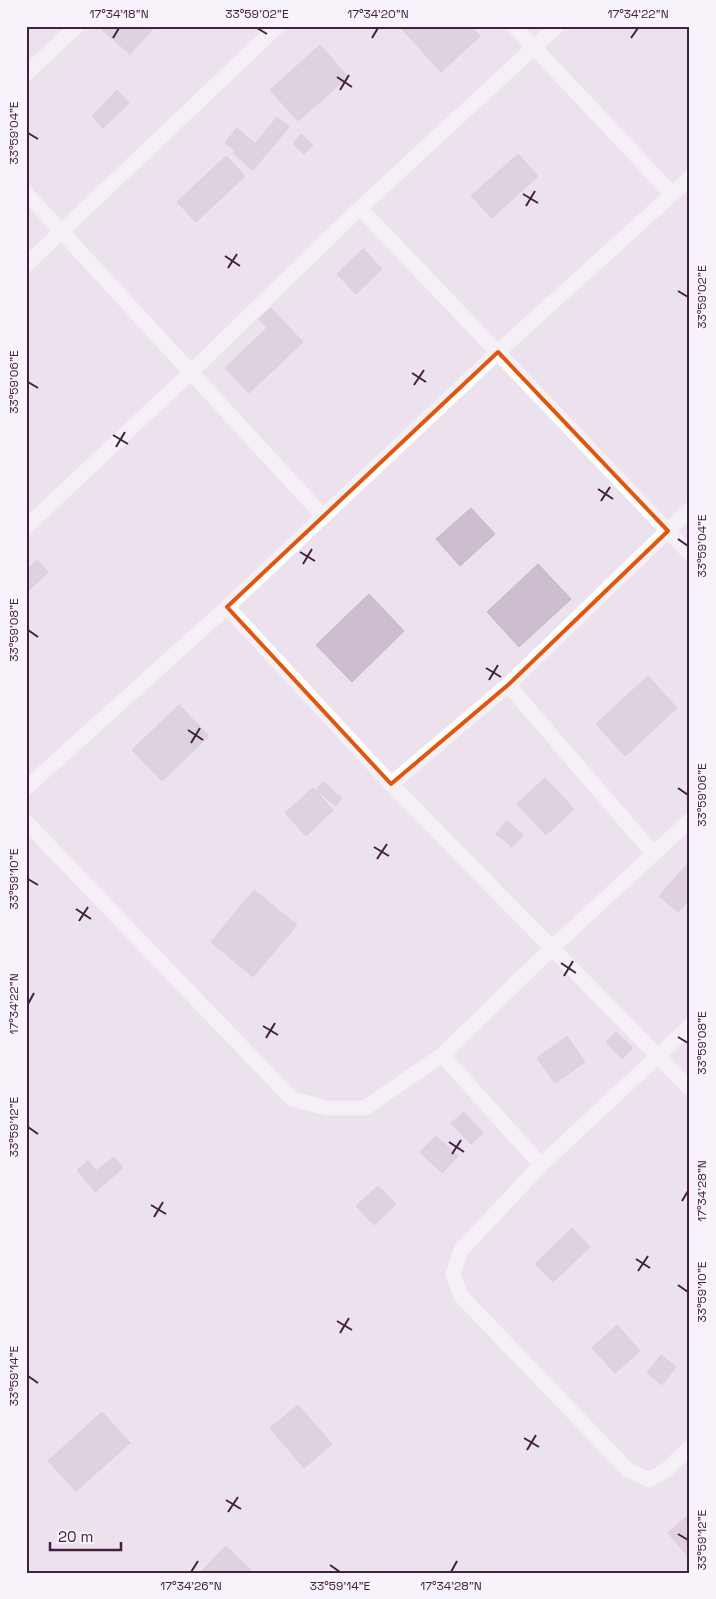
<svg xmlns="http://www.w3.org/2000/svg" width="716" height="1599" font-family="'Space Grotesk',sans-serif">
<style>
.building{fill:#ccbecf;stroke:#c5b4c8}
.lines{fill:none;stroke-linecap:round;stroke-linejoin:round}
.street{stroke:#fff;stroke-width:15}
.marked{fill:none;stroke:#e0560f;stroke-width:4;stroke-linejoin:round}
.ticks{fill:none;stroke:#412041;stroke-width:2}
.neatline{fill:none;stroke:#412041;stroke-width:2}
.ticks-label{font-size:12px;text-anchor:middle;fill:#412041}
</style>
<rect width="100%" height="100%" fill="#ece2ee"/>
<g class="building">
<polygon points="102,26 124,26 127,29 130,26 155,26 130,54 100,28"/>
<polygon points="405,26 471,26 480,36 441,72 402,29"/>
<polygon points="320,45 348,77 298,121 270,90"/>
<polygon points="117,90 129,103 103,128 92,116"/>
<polygon points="277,117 289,127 253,170 233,153 235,151 225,143 237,128 255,144"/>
<polygon points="301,134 313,145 304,154 293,144"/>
<polygon points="518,154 538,176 492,218 471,196"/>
<polygon points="226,156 245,176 196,222 177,202"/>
<polygon points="363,249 382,269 356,294 337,274"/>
<polygon points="271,308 303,342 249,393 225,368 267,328 259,319"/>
<polygon points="471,508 495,534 460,566 436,539"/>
<polygon points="37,560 48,572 26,593 26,571"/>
<polygon points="538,564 571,599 519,647 487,612"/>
<polygon points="369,594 404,631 352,682 316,645"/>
<polygon points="648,676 677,708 625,756 596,724"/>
<polygon points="179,705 209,736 162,781 132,750"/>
<polygon points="545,778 574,809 546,835 517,804"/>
<polygon points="323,782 342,798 336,806 316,790"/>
<polygon points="313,788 333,810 306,836 285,813"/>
<polygon points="507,821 523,835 512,847 496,834"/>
<polygon points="690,861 690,899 678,912 659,896"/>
<polygon points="254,890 297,925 253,977 211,942"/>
<polygon points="616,1032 633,1048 622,1059 606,1042"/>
<polygon points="567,1036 585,1062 555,1083 537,1058"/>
<polygon points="464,1112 483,1133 471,1144 451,1123"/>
<polygon points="436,1136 458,1156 442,1173 420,1152"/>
<polygon points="114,1157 123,1168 95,1192 77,1170 88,1161 96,1171"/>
<polygon points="378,1186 396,1204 374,1225 356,1206"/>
<polygon points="572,1228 590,1247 553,1282 535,1264"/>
<polygon points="617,1325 640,1351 615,1373 592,1348"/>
<polygon points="661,1355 676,1367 662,1385 647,1373"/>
<polygon points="298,1405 332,1444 304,1468 270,1428"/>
<polygon points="102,1412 130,1443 76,1491 48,1461"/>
<polygon points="690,1514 690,1559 668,1533"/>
<polygon points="226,1546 254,1573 200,1573"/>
</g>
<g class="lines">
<g class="street">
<polyline points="514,26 672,194"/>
<polyline points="26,74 77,26"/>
<polyline points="26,193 323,516"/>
<polyline points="360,208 690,554"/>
<polyline points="26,265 278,26"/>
<polyline points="26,527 190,373 360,208 557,26"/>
<polyline points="227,607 391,784 690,1089"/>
<polyline points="508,685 653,853"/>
<polyline points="391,784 508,685 690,509"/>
<polyline points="26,788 227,607 498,352 690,178"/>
<polyline points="26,822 292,1099 327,1108 365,1108 442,1055 552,948 690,820"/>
<polyline points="690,1026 541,1165 461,1250 453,1274 461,1296 628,1470 649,1480 666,1470 690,1447"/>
<polyline points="442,1055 541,1165"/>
</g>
</g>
<path d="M0 0H716V1599H0ZM 498,352 L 668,531 L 508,685 L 391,784 L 227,607 Z" fill="#ece2ee" fill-opacity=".55" fill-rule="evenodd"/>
<path class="marked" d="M 498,352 L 668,531 L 508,685 L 391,784 L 227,607 Z"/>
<path class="ticks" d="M 257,28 L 267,34M 113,38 L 119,28M 372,38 L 378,28M 631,38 L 638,28M 337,77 L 352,87M 340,90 L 349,75M 28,133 L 38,139M 523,194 L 538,203M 526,206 L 535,191M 225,256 L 240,266M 228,268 L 237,254M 678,291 L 688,297M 412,373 L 426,382M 28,382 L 38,388M 414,385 L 424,370M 113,435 L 128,444M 116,447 L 125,432M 598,489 L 613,499M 601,501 L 610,487M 678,539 L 688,546M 300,552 L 315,561M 303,564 L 312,549M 28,630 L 38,637M 486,668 L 501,677M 489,680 L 498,665M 188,730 L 203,740M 191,743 L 200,728M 678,788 L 688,795M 374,847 L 389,856M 377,859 L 387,844M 28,879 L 38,885M 76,909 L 91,919M 79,921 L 88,907M 561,963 L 576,973M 564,976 L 573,961M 28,1004 L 34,993M 263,1026 L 278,1035M 678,1037 L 688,1043M 266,1038 L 275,1023M 28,1127 L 38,1134M 449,1142 L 464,1152M 452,1154 L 461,1140M 682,1201 L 688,1191M 151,1205 L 166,1214M 154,1217 L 163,1202M 636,1259 L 650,1268M 638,1271 L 648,1256M 678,1285 L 688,1292M 337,1321 L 352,1330M 340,1333 L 349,1318M 28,1376 L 38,1383M 524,1438 L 539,1447M 527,1450 L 536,1435M 226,1500 L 241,1509M 228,1512 L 238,1497M 678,1534 L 688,1540M 330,1565 L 340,1572M 191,1572 L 198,1561M 451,1572 L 457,1561"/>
<rect width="716" height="1599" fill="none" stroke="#f8f3fa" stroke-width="55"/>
<path d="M50 1542v8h71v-8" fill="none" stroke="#412041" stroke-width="2.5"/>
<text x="58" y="1542" font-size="15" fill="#412041" stroke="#f8f3fa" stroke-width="4" paint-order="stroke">20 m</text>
<rect x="28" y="28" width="660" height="1544" class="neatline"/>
<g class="ticks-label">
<text x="119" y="18">17°34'18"N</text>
<text x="257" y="18">33°59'02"E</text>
<text x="378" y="18">17°34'20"N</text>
<text x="638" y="18">17°34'22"N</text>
<text transform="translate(14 133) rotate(-90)" y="4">33°59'04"E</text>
<text transform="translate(702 297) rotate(-90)" y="4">33°59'02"E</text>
<text transform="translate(14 382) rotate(-90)" y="4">33°59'06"E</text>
<text transform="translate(702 546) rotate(-90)" y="4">33°59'04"E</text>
<text transform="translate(14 630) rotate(-90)" y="4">33°59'08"E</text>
<text transform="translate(702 795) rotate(-90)" y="4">33°59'06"E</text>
<text transform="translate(14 879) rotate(-90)" y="4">33°59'10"E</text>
<text transform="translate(14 1004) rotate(-90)" y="4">17°34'22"N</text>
<text transform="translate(702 1043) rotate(-90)" y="4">33°59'08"E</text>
<text transform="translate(14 1127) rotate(-90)" y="4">33°59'12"E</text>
<text transform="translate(702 1191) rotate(-90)" y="4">17°34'28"N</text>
<text transform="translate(702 1292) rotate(-90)" y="4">33°59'10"E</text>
<text transform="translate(14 1376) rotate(-90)" y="4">33°59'14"E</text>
<text transform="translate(702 1540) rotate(-90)" y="4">33°59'12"E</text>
<text x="191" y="1590">17°34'26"N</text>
<text x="340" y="1590">33°59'14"E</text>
<text x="451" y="1590">17°34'28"N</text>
</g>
</svg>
